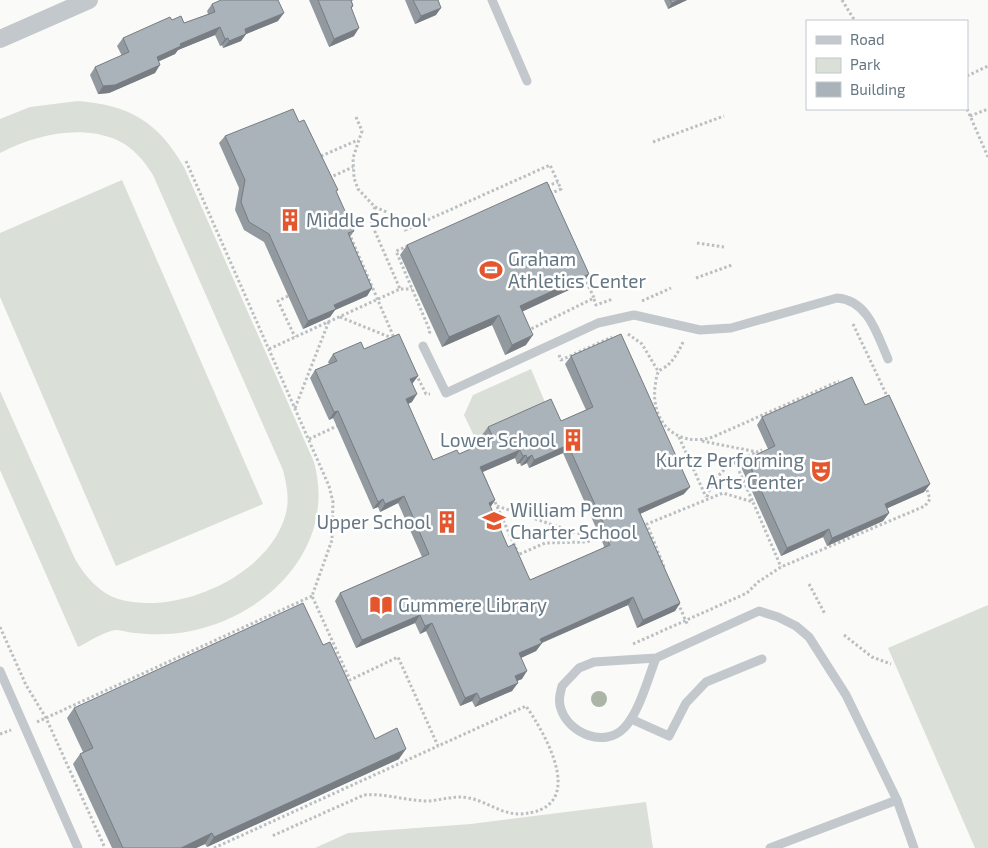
<svg xmlns="http://www.w3.org/2000/svg" width="988" height="848" font-family="'Exo 2',sans-serif">
<style>
.green{fill:#dadfd7}
.lines{fill:none;stroke-linecap:round;stroke-linejoin:round}
.path{stroke:#bbbfc2;stroke-width:3;stroke-dasharray:2.5 2.5;stroke-linecap:butt}
.lane{stroke:#c3c8cc;stroke-width:9}
.street{stroke:#c3c8cc;stroke-width:18}
.tree{fill:#aab4a7}
.wall{fill:#929a9f;fill-rule:evenodd}
.shaded-wall{fill:#777d82}
.building{fill:#aab3b9;stroke:#777d82;fill-rule:evenodd}
.labels{text-anchor:middle;stroke-width:5;stroke-linejoin:round;paint-order:stroke}
.poi-label{font-size:19px;fill:#657683;stroke:#fff;text-anchor:start}
</style>
<rect width="100%" height="100%" fill="#fafaf8"/>
<g class="green">
<path d="M 78,101 C 130,105 158,122 184,167 L 314,462 C 337,546 269,615 191,631 C 173,635 153,635 135,633 C 129,633 122,630 116,630 C 105,631 88,642 78,647 L 0,470 L 0,391 L 75,559 C 85,576 98,592 118,599 C 178,617 276,573 287,508 C 289,495 286,482 283,470 L 153,175 C 144,161 133,147 117,140 C 80,124 34,135 0,153 L 0,119 L 30,107 Z"/>
<polygon points="122,180 263,504 116,566 0,297 0,233"/>
<polygon points="531,369 547,407 475,438 464,415 473,395"/>
<polygon points="988,605 988,848 975,848 888,648"/>
<polygon points="646,802 653,848 315,848 348,833 471,824"/>
</g>
<g class="lines">
<g class="path">
<polyline points="842,0 855,21"/>
<polyline points="967,76 988,66"/>
<polyline points="967,109 988,157"/>
<polyline points="970,116 988,109"/>
<polyline points="356,117 362,131 353,158 354,178 358,189 375,207 398,217 405,230 550,165 561,189 549,194"/>
<polyline points="653,142 724,116"/>
<polyline points="321,156 358,140"/>
<path d="M 186,161 L 329,486 L 333,502 L 332,540 L 312,596 L 350,680 L 398,657 L 438,746 L 526,706 C 548,738 589,811 519,814 C 501,814 486,801 469,798 C 455,795 442,800 428,801 C 406,801 386,793 364,795 L 272,836"/>
<polyline points="329,178 353,167"/>
<polyline points="547,186 558,182"/>
<polyline points="375,207 371,219 373,227 400,289"/>
<polyline points="349,233 395,340"/>
<polyline points="697,243 724,247"/>
<polyline points="408,246 396,251 430,331 429,334"/>
<polyline points="696,278 732,265"/>
<polyline points="288,296 278,301 295,337"/>
<polyline points="594,299 596,305 613,299"/>
<polyline points="642,301 671,288"/>
<polyline points="340,317 392,338"/>
<polyline points="853,324 888,398"/>
<polyline points="527,331 594,298 585,278"/>
<polyline points="628,334 642,344 658,371"/>
<path d="M 683,342 C 679,351 675,358 668,365 C 666,367 661,369 659,371 C 656,375 656,382 655,387 C 651,423 677,448 713,437 L 839,381"/>
<polyline points="269,349 400,289 412,289"/>
<polyline points="559,355 561,360 612,337"/>
<polyline points="416,374 426,394 430,394"/>
<polyline points="295,408 329,321"/>
<polyline points="679,437 706,497"/>
<polyline points="309,439 337,426"/>
<polyline points="702,441 757,452 762,450"/>
<polyline points="735,462 753,502"/>
<path d="M 707,497 C 715,471 733,462 757,452"/>
<polyline points="495,502 518,553"/>
<polyline points="497,506 595,539"/>
<polyline points="515,556 545,543 587,542 600,536"/>
<polyline points="664,567 647,524 723,493 753,502 781,567"/>
<polyline points="809,584 825,614"/>
<polyline points="678,603 688,626"/>
<polyline points="0,627 26,685 46,718 105,848"/>
<polyline points="844,635 872,657 891,664"/>
<polyline points="633,644 747,593 758,582 781,567 925,506 930,499 925,484"/>
<polyline points="37,722 312,596"/>
<polyline points="0,734 11,730"/>
<polyline points="214,848 438,746"/>
</g>
<g class="lane">
<polyline points="492,0 527,81"/>
<path d="M 423,346 L 446,393 L 598,323 L 634,315 L 700,330 L 731,328 L 837,298 C 868,300 877,334 888,359"/>
<path d="M 656,658 C 648,678 639,713 624,728 C 605,748 569,734 561,709 C 558,701 560,694 562,686 L 579,668 L 594,662 L 656,658 L 759,611 L 778,617 L 796,626 L 809,637 L 846,695 L 897,800 L 914,848"/>
<polyline points="0,671 78,848"/>
<polyline points="631,719 669,736 686,703 706,682 762,659"/>
<polyline points="770,848 897,800"/>
</g>
<polyline class="street" points="0,39 89,0"/>
</g>
<circle class="tree" cx="599" cy="699" r="8"/>
<g class="wall">
<polygon points="309,0 354,0 351,1 353,6 351,9 354,36 329,47"/>
<polygon points="405,0 438,0 436,15 415,24"/>
<polygon points="664,0 687,0 668,9"/>
<polygon points="212,4 278,21 246,34 241,41 223,48 222,45 220,46 215,35 178,50 175,54 159,61 155,73 109,93 98,94 90,75 95,67 122,56 117,46 123,38 172,20 184,23 208,14 207,11"/>
<polygon points="299,122 354,231 350,237 372,288 367,296 335,310 330,317 303,329 264,242 244,230 235,210 239,188 219,143 225,136"/>
<polygon points="407,245 589,274 582,284 522,311 526,345 505,355 492,325 442,347 400,255"/>
<path d="M 364,349 L 418,376 L 412,384 L 412,402 L 408,404 L 433,460 L 459,454 L 486,443 L 482,435 L 488,427 L 561,421 L 586,410 L 565,364 L 571,356 L 684,494 L 640,514 L 680,603 L 675,611 L 637,628 L 628,605 L 542,643 L 536,651 L 521,658 L 522,679 L 517,681 L 512,691 L 475,707 L 472,701 L 460,706 L 426,631 L 420,634 L 415,623 L 356,648 L 335,601 L 340,593 L 422,557 L 398,503 L 380,512 L 378,507 L 373,509 L 333,418 L 329,420 L 310,378 L 315,370 L 329,364 L 328,362 L 333,354 ZM 563,453 L 604,546 L 603,548 L 530,580 L 508,547 L 490,507 L 495,500 L 483,472 L 515,458 L 517,464 L 520,463 L 521,466 L 527,463 L 529,468 Z"/>
<polygon points="865,405 930,484 924,492 887,508 889,513 883,521 827,546 823,537 781,556 741,467 747,459 768,449 757,425 762,417"/>
<polygon points="323,645 375,739 399,759 207,847 205,844 196,848 112,848 73,764 80,754 83,752 67,718 74,708"/>
</g>
<g class="shaded-wall">
<polygon points="679,0 687,0 668,9 672,3"/>
<polygon points="441,8 436,15 415,24 421,16"/>
<polygon points="284,13 278,21 246,34 241,41 223,48 229,41 245,29"/>
<polygon points="220,27 215,35 178,50 175,54 151,65 157,57 180,44"/>
<polygon points="359,28 354,36 329,47 334,39"/>
<polygon points="228,38 222,45 220,46 225,39"/>
<polygon points="160,65 155,73 109,93 98,94 103,86"/>
<polygon points="589,274 582,284 513,316 520,306"/>
<polygon points="372,288 367,296 335,310 330,317 303,329 308,321 334,305"/>
<polygon points="499,315 492,325 442,347 449,337"/>
<polygon points="533,335 526,345 505,355 512,345"/>
<polygon points="418,376 412,384 410,379"/>
<polygon points="417,394 412,402 401,407 406,399"/>
<polygon points="338,411 333,418 329,420 334,412"/>
<polygon points="568,445 563,453 529,468 534,460"/>
<polygon points="520,450 515,458 475,475 480,467"/>
<polygon points="526,455 520,463 517,464 523,456"/>
<polygon points="532,455 527,463 521,466 527,458"/>
<polygon points="930,484 924,492 879,512 885,504"/>
<polygon points="690,487 684,494 633,517 638,509"/>
<polygon points="404,496 398,503 380,512 385,504"/>
<polygon points="383,499 378,507 373,509 378,502"/>
<polygon points="495,500 490,508 489,503"/>
<polygon points="889,513 883,521 827,546 832,538"/>
<polygon points="829,529 823,537 781,556 787,548"/>
<polygon points="633,597 628,605 534,646 540,639"/>
<polygon points="680,603 675,611 637,628 643,620"/>
<polygon points="420,615 415,623 356,648 362,640"/>
<polygon points="432,623 426,631 420,634 425,626"/>
<polygon points="542,643 536,651 514,661 519,653"/>
<polygon points="527,671 522,679 509,684 515,676"/>
<polygon points="518,683 512,691 475,707 480,699"/>
<polygon points="477,693 472,701 460,706 465,698"/>
<polygon points="406,749 399,759 207,847 214,837"/>
<polygon points="212,833 205,844 196,848 181,848"/>
</g>
<g class="building">
<polygon points="221,0 278,0 284,13 245,29 246,34 229,41 228,38 225,39 220,27 180,44 181,46 157,57 160,65 115,85 103,86 95,67 129,52 123,38 170,17 172,20 181,16 184,23 215,12 212,4"/>
<polygon points="318,0 351,0 353,6 351,7 359,28 334,39"/>
<polygon points="413,0 438,0 441,8 421,16"/>
<polygon points="670,0 679,0 672,3"/>
<polygon points="293,109 299,122 304,120 338,190 336,191 354,231 348,233 372,288 334,305 336,309 308,321 269,234 249,222 241,202 245,180 225,136"/>
<polygon points="547,182 589,274 520,306 533,335 512,345 499,315 449,337 407,245"/>
<path d="M 399,334 L 418,376 L 410,379 L 417,394 L 406,399 L 433,460 L 457,450 L 459,454 L 494,439 L 488,427 L 551,399 L 561,421 L 593,407 L 571,356 L 621,334 L 690,487 L 638,509 L 680,603 L 643,620 L 633,597 L 540,639 L 542,643 L 519,653 L 527,671 L 515,676 L 518,683 L 480,699 L 477,693 L 465,698 L 432,623 L 425,626 L 420,615 L 362,640 L 340,593 L 429,554 L 404,496 L 385,504 L 383,499 L 378,502 L 338,411 L 334,412 L 315,370 L 337,361 L 333,354 L 361,342 L 364,349 ZM 568,445 L 611,540 L 608,541 L 610,545 L 530,580 L 514,544 L 508,547 L 489,503 L 495,500 L 480,467 L 520,450 L 523,456 L 526,455 L 527,458 L 532,455 L 534,460 Z"/>
<polygon points="852,377 865,405 889,395 930,484 885,504 889,513 832,538 829,529 787,548 747,459 775,446 762,417"/>
<polygon points="303,603 323,645 330,642 375,739 397,728 406,749 214,837 212,833 181,848 123,848 80,754 93,748 74,708"/>
</g>
<defs>
<symbol id="building-bare" viewBox="-9 -9 18 18"><path d="M-4-6H4V6H1V3H-1V6H-4ZM-2.5-4.3h1.7v1.8h-1.7ZM.8-4.3h1.7v1.8H.8ZM-2.5-1h1.7V.8h-1.7ZM.8-1h1.7V.8H.8Z" fill="#e4572e" stroke="#fff" stroke-width="2.5" paint-order="stroke"/></symbol>
<symbol id="stadium-bare" viewBox="-9 -9 18 18"><path d="M0-5a6.5 5 0 1 0 0 10a6.5 5 0 1 0 0-10ZM-3.5-1.8h7v3.6h-7Z" fill="#e4572e" stroke="#fff" stroke-width="2.5" paint-order="stroke"/></symbol>
<symbol id="theatre-bare" viewBox="-9 -9 18 18"><path d="M-5-5.5Q0-4 5-5.5V0Q5 5 0 6Q-5 5-5 0ZM-3.3-2.5H-1v1.5H-3.3ZM1-2.5H3.3v1.5H1ZM-2.8 1Q0 5.5 2.8 1Z" fill="#e4572e" stroke="#fff" stroke-width="2.5" paint-order="stroke"/></symbol>
<symbol id="school-bare" viewBox="-9 -9 18 18"><path d="M0-5L7-2L0 1L-7-2ZM-4 1L0 2.5L4 1V4Q0 6-4 4Z" fill="#e4572e" stroke="#fff" stroke-width="2.5" paint-order="stroke"/></symbol>
<symbol id="library-bare" viewBox="-9 -9 18 18"><path d="M-6-4Q-3-5.5-.7-3.5V5Q-3 3-6 4ZM6-4Q3-5.5 .7-3.5V5Q3 3 6 4Z" fill="#e4572e" stroke="#fff" stroke-width="2.5" paint-order="stroke"/></symbol>
</defs>
<g fill-rule="evenodd">
<use href="#building-bare" x="274" y="204" width="32" height="32"/>
<use href="#stadium-bare" x="475" y="254" width="32" height="32"/>
<use href="#building-bare" x="557" y="424" width="32" height="32"/>
<use href="#theatre-bare" x="805" y="455" width="32" height="32"/>
<use href="#school-bare" x="478" y="505" width="32" height="32"/>
<use href="#building-bare" x="431" y="506" width="32" height="32"/>
<use href="#library-bare" x="365" y="589" width="32" height="32"/>
</g>
<g class="labels">
<g class="poi-label">
<text x="306" y="227">Middle School</text>
<text x="508" y="266">Graham<tspan x="508" dy="22">Athletics Center</tspan></text>
<text x="556" y="447" text-anchor="end">Lower School</text>
<text x="804" y="467" text-anchor="end">Kurtz Performing<tspan x="804" dy="22">Arts Center</tspan></text>
<text x="510" y="517">William Penn<tspan x="510" dy="22">Charter School</tspan></text>
<text x="431" y="529" text-anchor="end">Upper School</text>
<text x="398" y="612">Gummere Library</text>
</g>
</g>
<rect x="806" y="20" width="162" height="90" fill="#ffffff" stroke="#c1c8cd"/>
<rect x="816" y="36" width="25" height="8" fill="#c3c8cc" stroke="#c1c8cd"/>
<text x="850" y="45" font-size="15" fill="#657683">Road</text>
<rect x="816" y="58" width="25" height="15" fill="#dadfd7" stroke="#c1c8cd"/>
<text x="850" y="70" font-size="15" fill="#657683">Park</text>
<rect x="816" y="82" width="25" height="15" fill="#aab3b9" stroke="#c1c8cd"/>
<text x="850" y="95" font-size="15" fill="#657683">Building</text>
</svg>
